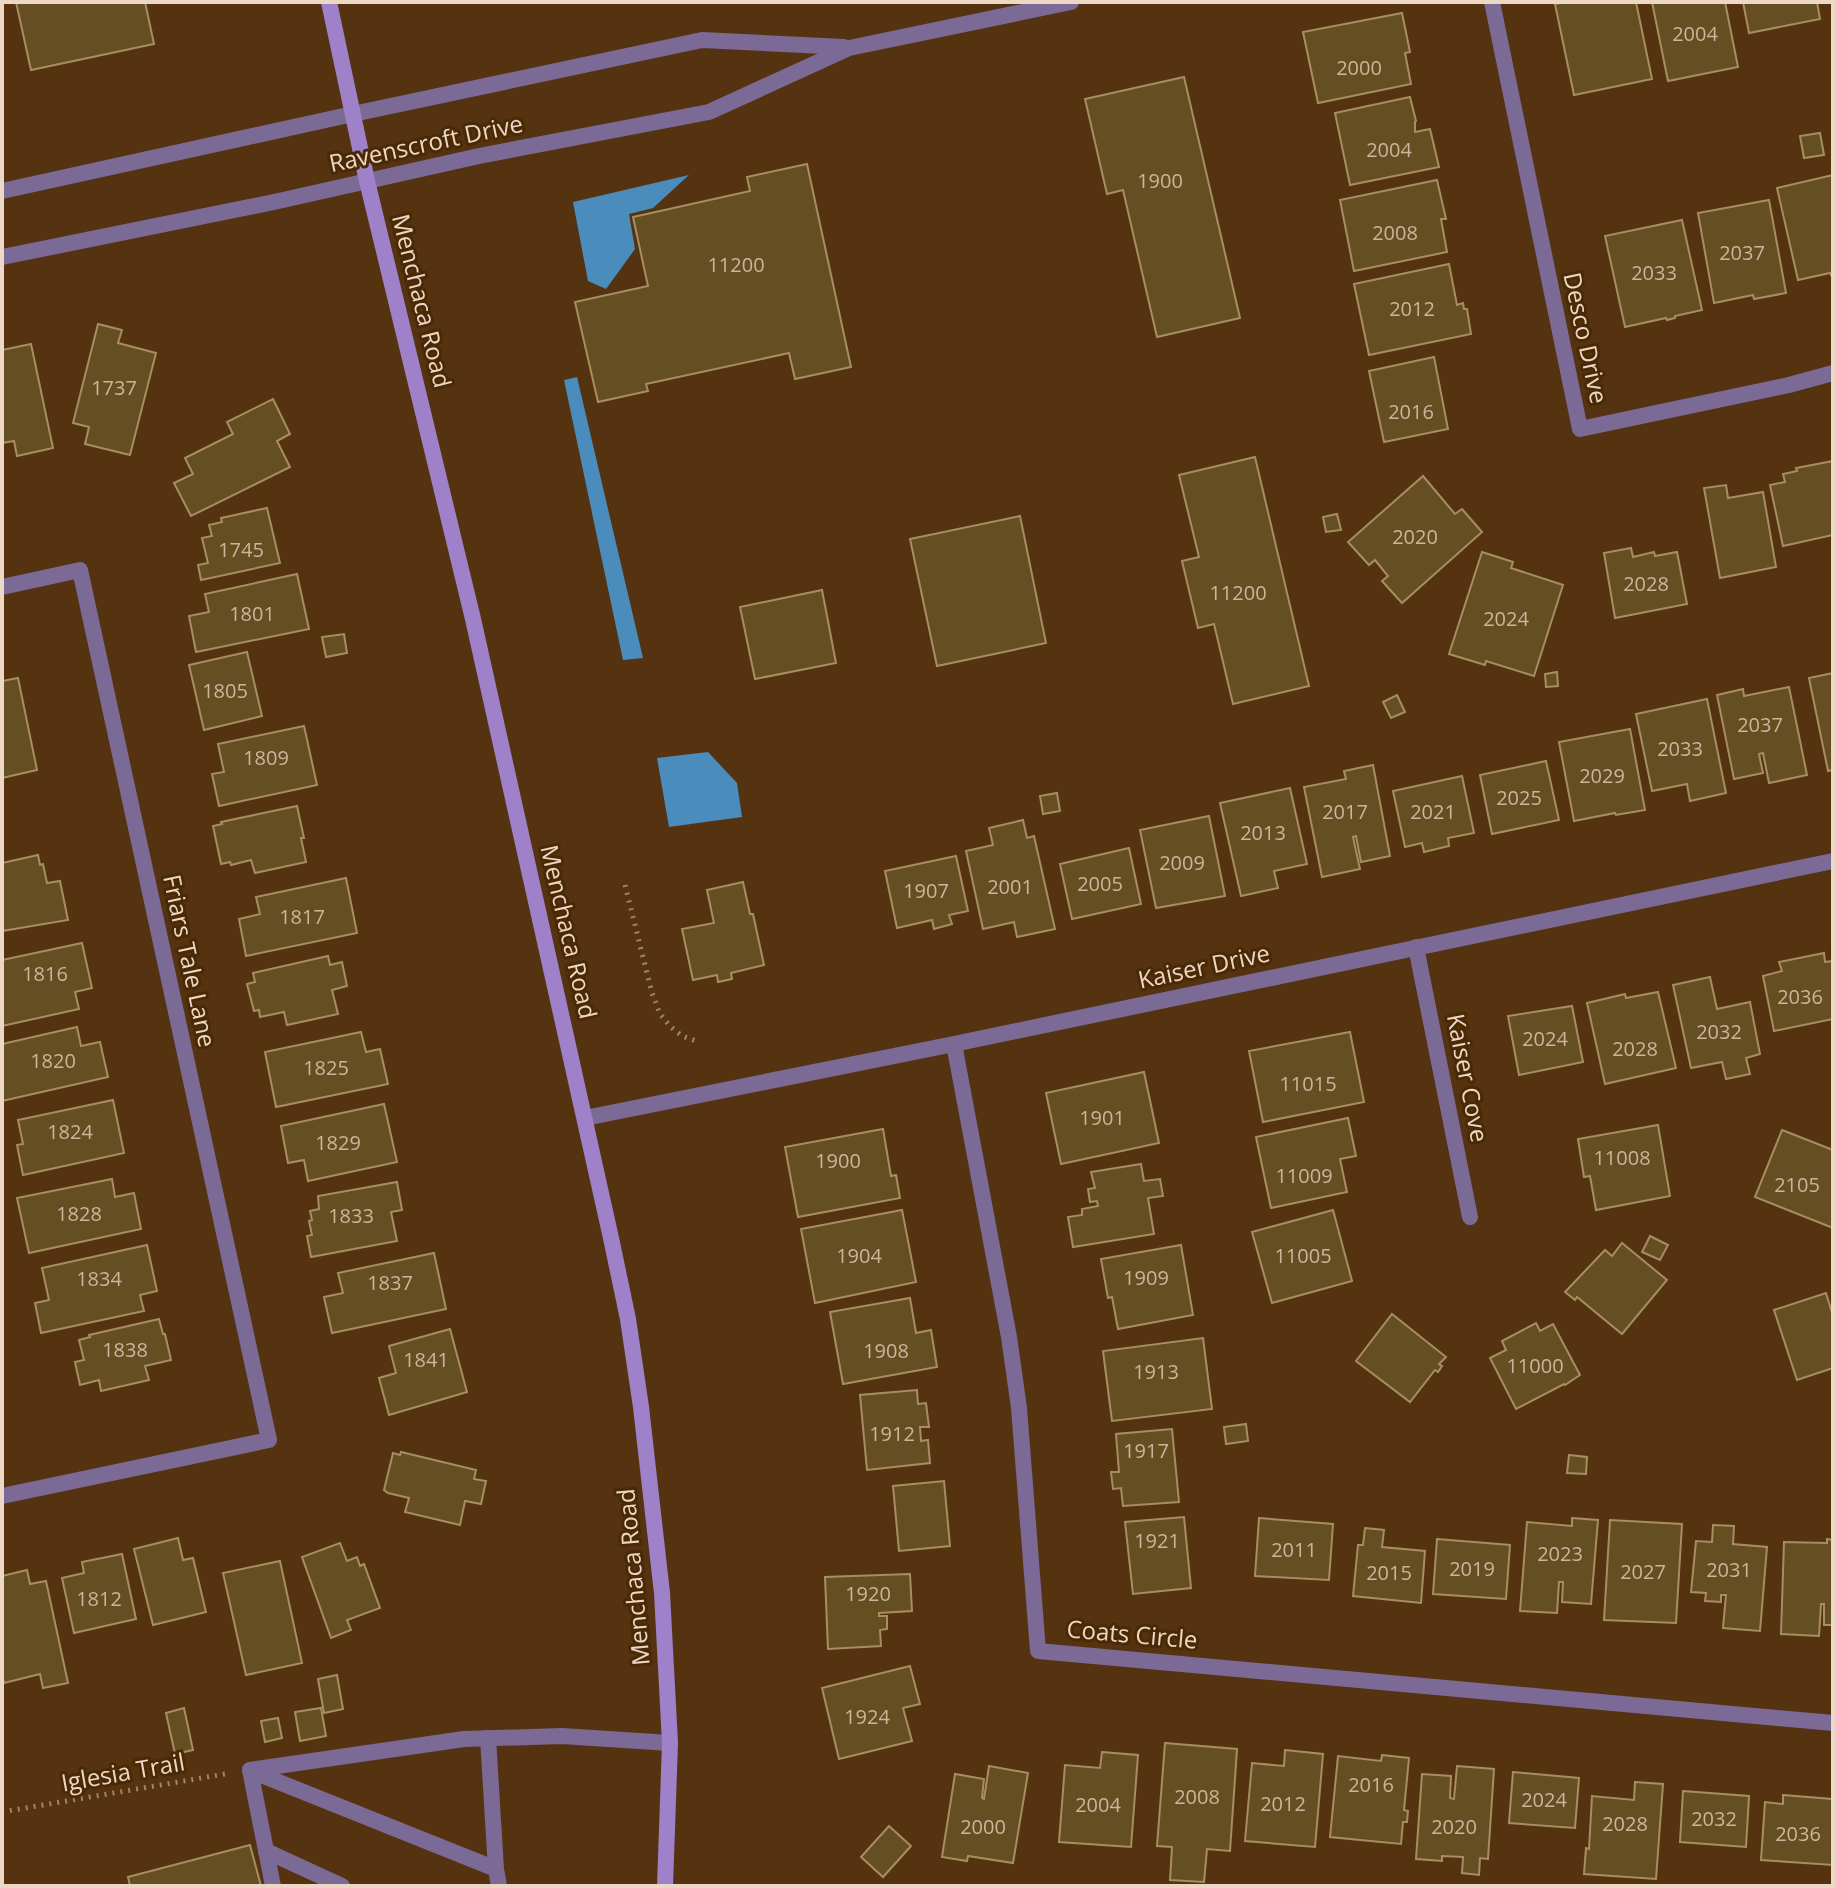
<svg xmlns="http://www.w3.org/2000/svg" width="1835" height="1888" font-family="'Open Sans',sans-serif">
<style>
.water{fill:#4a8cbc}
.building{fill:#654e22;stroke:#a68e61;stroke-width:2}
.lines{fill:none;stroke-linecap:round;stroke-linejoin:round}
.path{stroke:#a0846a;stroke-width:5;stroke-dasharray:2 6;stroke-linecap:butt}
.service{stroke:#7b6996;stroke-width:16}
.minor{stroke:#7b6996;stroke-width:16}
.secondary{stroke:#9e81c9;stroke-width:16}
.labels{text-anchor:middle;stroke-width:6;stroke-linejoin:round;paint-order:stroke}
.number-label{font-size:20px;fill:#cbb59c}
.street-label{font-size:24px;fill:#edd7c5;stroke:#4a2905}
</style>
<rect width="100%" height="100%" fill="#531"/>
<g class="water">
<polygon points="689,175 653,208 629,214 635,249 606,289 588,281 573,202"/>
<polygon points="577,377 643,658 623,660 564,380"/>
<polygon points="708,752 737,783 742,817 669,827 657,758"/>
</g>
<g class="building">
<polygon points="16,2 145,2 154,44 31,70"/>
<polygon points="1566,2 1636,2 1652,79 1574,95 1555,4"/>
<polygon points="1652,2 1725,2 1738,67 1668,81"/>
<polygon points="1743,2 1817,2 1820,19 1749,33"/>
<polygon points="1402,13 1410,52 1405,53 1411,84 1318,103 1303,32"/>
<polygon points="1184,77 1240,318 1157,337 1123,190 1107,194 1085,99"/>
<polygon points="1410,97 1416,121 1415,122 1415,132 1430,129 1439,167 1350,185 1335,113"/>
<polygon points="1820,133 1824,155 1804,158 1800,136"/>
<polygon points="807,164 851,367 795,379 789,353 646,384 648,391 598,402 575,302 648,286 633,217 750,191 747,177"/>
<polygon points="1833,175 1833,279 1830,273 1798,280 1777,188"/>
<polygon points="1437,180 1446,219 1441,219 1447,252 1354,271 1340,200"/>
<polygon points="1769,200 1786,293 1754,299 1753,295 1714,303 1698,213"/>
<polygon points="1682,220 1702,310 1675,316 1675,318 1667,320 1666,318 1625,327 1605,236"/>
<polygon points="1449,264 1457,305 1463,303 1464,309 1467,309 1471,334 1369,355 1354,284"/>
<polygon points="98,324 122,330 118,343 156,353 130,455 85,444 89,427 73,423"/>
<polygon points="31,344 53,448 17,456 14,441 2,443 2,350"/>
<polygon points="1434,357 1448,429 1384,442 1369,371"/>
<polygon points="273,399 290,434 277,441 290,467 191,516 174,483 193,474 185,458 233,434 227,422"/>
<polygon points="1255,457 1309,686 1233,704 1214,624 1198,628 1182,561 1199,557 1179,475"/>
<polygon points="1833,461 1833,535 1783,546 1770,485 1785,482 1783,474 1797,471 1796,468"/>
<polygon points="1423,476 1455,514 1462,509 1482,532 1402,603 1382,581 1388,576 1375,560 1369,565 1348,542"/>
<polygon points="1726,485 1728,498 1763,492 1776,567 1720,578 1704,488"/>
<polygon points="267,508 280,563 201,580 198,565 208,563 202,538 212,536 209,525 222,522 221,518"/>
<polygon points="1337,514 1341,530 1326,532 1323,517"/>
<polygon points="1020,516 1046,643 937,666 910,539"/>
<polygon points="1631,548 1633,557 1654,552 1655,556 1677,552 1687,604 1615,618 1604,553"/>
<polygon points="1482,552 1513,562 1511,568 1563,585 1534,676 1486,661 1485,665 1449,654"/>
<polygon points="297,574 309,629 196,652 189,616 209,612 205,594"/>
<polygon points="822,590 836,663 755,679 740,607"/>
<polygon points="344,634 347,653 326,657 322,637"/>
<polygon points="247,652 262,716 204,730 189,665"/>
<polygon points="1557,672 1558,686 1546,687 1545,674"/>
<polygon points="1833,673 1833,770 1828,771 1809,678"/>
<polygon points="18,678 37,770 2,778 2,681"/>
<polygon points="1789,687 1807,775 1769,783 1763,753 1759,754 1763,773 1734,779 1717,695 1743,689 1744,696"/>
<polygon points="1397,695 1405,712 1391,718 1383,702"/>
<polygon points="1707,699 1726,793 1690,801 1687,784 1652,791 1636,714"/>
<polygon points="304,726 317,785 219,806 212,774 224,772 218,744"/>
<polygon points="1630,729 1645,810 1616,815 1615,813 1574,821 1559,742"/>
<polygon points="1546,761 1559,820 1492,834 1480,775"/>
<polygon points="1373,765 1390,856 1361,862 1356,836 1353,837 1360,869 1322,877 1304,787 1346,779 1344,771"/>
<polygon points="1462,776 1474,833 1448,838 1449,846 1424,852 1422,843 1405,847 1393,791"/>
<polygon points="1290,788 1307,864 1274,871 1278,888 1241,896 1220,803"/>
<polygon points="1057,793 1060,811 1043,814 1040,796"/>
<polygon points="297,806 304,838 301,838 306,862 255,873 251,860 231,865 230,862 221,864 213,826 222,824 221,822"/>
<polygon points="1209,816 1225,896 1156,908 1140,830"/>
<polygon points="1023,820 1027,838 1034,836 1055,929 1017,937 1014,922 983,929 966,851 993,845 989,828"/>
<polygon points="1129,848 1141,904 1072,919 1060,864"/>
<polygon points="38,855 40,865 43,864 47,883 60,881 68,920 2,931 2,863"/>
<polygon points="956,856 968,911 949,915 952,924 934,929 932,920 897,928 885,871"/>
<polygon points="346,878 357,933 246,956 239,919 260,914 256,897"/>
<polygon points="743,882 750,914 753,914 764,965 731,973 732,979 718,982 717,975 693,980 682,929 714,923 707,890"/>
<polygon points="82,943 92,988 75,992 79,1009 2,1026 2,960"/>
<polygon points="1824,953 1825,962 1833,961 1833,1019 1774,1031 1763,976 1782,971 1779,962"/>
<polygon points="328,956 330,965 342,962 347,986 332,990 338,1014 287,1025 284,1012 260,1017 259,1010 254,1011 247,984 255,982 253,973"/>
<polygon points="1710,977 1717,1009 1750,1002 1760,1054 1746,1058 1750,1074 1726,1079 1722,1062 1691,1068 1673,985"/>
<polygon points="1658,992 1676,1068 1605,1084 1587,1003 1625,994 1626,998"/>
<polygon points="1572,1006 1583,1062 1519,1075 1508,1016"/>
<polygon points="77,1027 81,1046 100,1042 108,1077 2,1101 2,1044"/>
<polygon points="361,1032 366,1052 380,1049 388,1084 276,1107 265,1052"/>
<polygon points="1350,1032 1364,1102 1263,1122 1249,1051"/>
<polygon points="1144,1072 1159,1143 1061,1164 1046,1093"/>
<polygon points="113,1100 124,1153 23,1175 17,1145 23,1144 18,1120"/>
<polygon points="384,1104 397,1162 308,1181 304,1160 288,1163 281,1126"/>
<polygon points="1348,1118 1356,1156 1340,1159 1347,1192 1271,1208 1256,1137"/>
<polygon points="1658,1125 1670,1196 1596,1210 1590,1176 1584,1177 1578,1139"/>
<polygon points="883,1129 891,1176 896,1175 900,1198 798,1217 785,1147"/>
<polygon points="1782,1130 1833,1150 1833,1228 1755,1197"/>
<polygon points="1141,1164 1144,1181 1160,1179 1163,1196 1148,1198 1154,1234 1073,1247 1068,1217 1082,1215 1082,1209 1098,1206 1097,1201 1090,1202 1088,1189 1095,1188 1091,1172"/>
<polygon points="112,1179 115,1197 134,1193 141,1229 29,1253 17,1198"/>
<polygon points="397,1182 402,1210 391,1212 397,1241 311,1257 307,1236 312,1235 309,1221 312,1220 310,1211 319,1209 318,1196"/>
<polygon points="902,1210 916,1282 815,1303 801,1229"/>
<polygon points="1333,1210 1352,1281 1272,1303 1252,1232"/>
<polygon points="1650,1236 1668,1245 1660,1260 1642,1252"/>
<polygon points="1622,1243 1667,1280 1622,1334 1577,1297 1575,1300 1565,1292 1605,1250 1612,1256"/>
<polygon points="147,1245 157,1291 140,1295 144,1311 41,1333 35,1303 49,1300 42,1268"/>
<polygon points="1181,1245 1193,1315 1118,1329 1112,1297 1108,1298 1101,1259"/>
<polygon points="434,1253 446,1309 332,1333 324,1297 343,1293 338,1273"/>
<polygon points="1826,1293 1833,1316 1833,1368 1797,1380 1774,1310"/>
<polygon points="910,1298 916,1333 931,1330 937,1367 843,1384 830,1312"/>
<polygon points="1392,1314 1446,1357 1439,1364 1442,1366 1438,1372 1435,1370 1410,1402 1356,1361"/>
<polygon points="159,1319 163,1334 165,1334 171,1360 145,1366 149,1380 101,1391 99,1380 80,1385 75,1362 84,1360 79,1340 90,1337 89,1335"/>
<polygon points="1536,1323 1540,1331 1553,1324 1580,1375 1565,1385 1564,1384 1516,1409 1490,1358 1506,1350 1502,1341"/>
<polygon points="450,1329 467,1392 389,1415 379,1378 396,1373 389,1346"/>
<polygon points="1203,1338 1212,1409 1112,1421 1103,1351"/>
<polygon points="917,1390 918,1404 926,1403 929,1427 920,1427 921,1441 928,1440 930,1463 867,1470 860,1395"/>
<polygon points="1246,1424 1248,1441 1226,1444 1224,1427"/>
<polygon points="1172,1429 1179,1502 1123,1506 1121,1488 1113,1489 1111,1472 1119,1472 1116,1434"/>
<polygon points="401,1452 476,1470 474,1479 486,1481 481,1504 465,1501 460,1525 405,1512 409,1498 388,1493 384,1490 393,1453 400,1455"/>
<polygon points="1569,1455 1587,1457 1586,1474 1567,1473"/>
<polygon points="944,1481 950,1546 899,1551 893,1486"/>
<polygon points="1184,1517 1191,1588 1133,1594 1125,1522"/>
<polygon points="1259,1518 1333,1524 1329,1580 1255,1576"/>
<polygon points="1572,1518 1598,1520 1591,1604 1562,1602 1563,1582 1559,1582 1557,1613 1520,1611 1527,1522 1572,1526"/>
<polygon points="1610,1520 1682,1524 1676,1623 1604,1620"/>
<polygon points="1713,1525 1734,1526 1733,1544 1767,1547 1760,1631 1723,1628 1726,1595 1721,1595 1721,1602 1705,1601 1706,1593 1691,1592 1696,1541 1712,1542"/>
<polygon points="1365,1528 1384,1530 1382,1547 1425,1551 1421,1603 1353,1596 1358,1545 1363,1545"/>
<polygon points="178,1538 183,1560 193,1558 206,1612 153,1625 134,1549"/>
<polygon points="1437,1539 1510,1545 1506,1599 1433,1594"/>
<polygon points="1827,1539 1833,1540 1833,1625 1824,1625 1824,1604 1821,1604 1819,1636 1781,1634 1784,1542 1827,1543"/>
<polygon points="340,1543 347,1561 357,1557 360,1566 364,1564 380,1608 347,1620 351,1630 331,1638 302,1557"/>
<polygon points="122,1554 136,1619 74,1633 62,1578 84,1573 82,1562"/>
<polygon points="280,1561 302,1663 246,1675 223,1573"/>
<polygon points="27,1570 30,1584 46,1581 68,1683 43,1688 40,1674 4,1683 2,1675 2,1576"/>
<polygon points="910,1574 912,1611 879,1613 879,1616 887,1616 887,1629 880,1630 881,1646 828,1649 825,1577"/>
<polygon points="910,1666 920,1704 903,1708 912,1741 839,1759 822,1688"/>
<polygon points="337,1675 343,1709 324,1713 318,1679"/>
<polygon points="184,1708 193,1750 175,1754 166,1713"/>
<polygon points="321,1708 326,1736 300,1741 295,1712"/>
<polygon points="278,1718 282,1738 265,1742 261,1721"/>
<polygon points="1165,1743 1237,1749 1230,1851 1207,1849 1204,1882 1170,1880 1172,1847 1157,1846"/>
<polygon points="1285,1750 1323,1754 1315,1847 1245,1841 1252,1763 1284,1766"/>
<polygon points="1102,1752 1138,1755 1131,1847 1059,1842 1065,1765 1100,1768"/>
<polygon points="1382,1755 1409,1758 1404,1810 1408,1811 1407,1822 1403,1822 1401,1844 1330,1837 1338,1756 1381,1761"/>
<polygon points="989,1766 1028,1773 1013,1863 968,1856 967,1861 942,1857 955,1774 984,1779 982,1798 984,1799"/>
<polygon points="1457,1766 1494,1769 1488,1859 1480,1858 1479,1875 1462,1873 1463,1857 1442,1856 1442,1861 1416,1859 1422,1774 1451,1776 1450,1798 1454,1799"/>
<polygon points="1513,1772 1579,1778 1575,1828 1509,1823"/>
<polygon points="1635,1782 1663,1784 1656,1879 1584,1874 1586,1848 1589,1849 1592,1796 1634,1800"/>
<polygon points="1683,1791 1749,1796 1746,1847 1680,1842"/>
<polygon points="1783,1795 1832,1799 1833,1865 1761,1860 1765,1802 1783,1804"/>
<polygon points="889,1826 911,1846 883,1877 861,1857"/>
<polygon points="250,1845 261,1886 130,1886 128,1877"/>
</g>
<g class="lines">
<g class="path">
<polyline points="625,885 652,993 660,1014 671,1027 682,1036 699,1042"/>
<polyline points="2,1812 225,1774"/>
</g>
<g class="service">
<polyline points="488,1738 496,1869 499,1886"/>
<polyline points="250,1770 464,1739 562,1736 670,1743"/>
<polyline points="250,1770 273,1886"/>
<polyline points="251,1771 496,1869"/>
<polyline points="266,1851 342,1886"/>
</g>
<g class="minor">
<polyline points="1492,2 1580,429 1789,385 1833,373"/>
<polyline points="2,191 353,114 702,40 844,47"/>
<polyline points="2,257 274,202 479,156 709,112 849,48 1071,2"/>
<polyline points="2,587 80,570 269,1440 2,1496"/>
<polyline points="1416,947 1470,1217"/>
<polyline points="954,1044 1009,1337 1019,1408 1038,1651 1833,1723"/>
<polyline points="585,1118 954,1044 1833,861"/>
</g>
<polyline class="secondary" points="329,2 367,181 473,619 611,1238 628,1319 641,1407 662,1593 670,1743 665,1886"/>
</g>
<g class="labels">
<g class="number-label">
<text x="1695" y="41">2004</text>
<text x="1359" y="75">2000</text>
<text x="1389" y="157">2004</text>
<text x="1160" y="188">1900</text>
<text x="1395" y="240">2008</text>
<text x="1742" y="260">2037</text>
<text x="736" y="272">11200</text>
<text x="1654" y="280">2033</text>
<text x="1412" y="316">2012</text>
<text x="114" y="395">1737</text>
<text x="1411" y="419">2016</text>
<text x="1415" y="544">2020</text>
<text x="241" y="557">1745</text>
<text x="1646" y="591">2028</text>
<text x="1238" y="600">11200</text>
<text x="252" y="621">1801</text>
<text x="1506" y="626">2024</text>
<text x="225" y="698">1805</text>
<text x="1760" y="732">2037</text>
<text x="1680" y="756">2033</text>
<text x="266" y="765">1809</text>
<text x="1602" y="783">2029</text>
<text x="1519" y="805">2025</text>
<text x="1345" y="819">2017</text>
<text x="1433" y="819">2021</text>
<text x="1263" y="840">2013</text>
<text x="1182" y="870">2009</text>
<text x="1100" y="891">2005</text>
<text x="1010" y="894">2001</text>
<text x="926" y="898">1907</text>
<text x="302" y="924">1817</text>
<text x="45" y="981">1816</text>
<text x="1800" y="1004">2036</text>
<text x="1719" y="1039">2032</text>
<text x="1545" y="1046">2024</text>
<text x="1635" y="1056">2028</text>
<text x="53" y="1068">1820</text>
<text x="326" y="1075">1825</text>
<text x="1308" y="1091">11015</text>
<text x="1102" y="1125">1901</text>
<text x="70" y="1139">1824</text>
<text x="338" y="1150">1829</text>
<text x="1622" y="1165">11008</text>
<text x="838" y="1168">1900</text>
<text x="1304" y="1183">11009</text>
<text x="1797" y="1192">2105</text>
<text x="79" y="1221">1828</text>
<text x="351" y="1223">1833</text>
<text x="859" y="1263">1904</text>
<text x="1303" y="1263">11005</text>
<text x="1146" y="1285">1909</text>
<text x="99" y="1286">1834</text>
<text x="390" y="1290">1837</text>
<text x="125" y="1357">1838</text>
<text x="886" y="1358">1908</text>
<text x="426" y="1367">1841</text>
<text x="1535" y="1373">11000</text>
<text x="1156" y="1379">1913</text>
<text x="892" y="1441">1912</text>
<text x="1146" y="1458">1917</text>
<text x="1157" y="1548">1921</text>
<text x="1294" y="1557">2011</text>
<text x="1560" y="1561">2023</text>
<text x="1472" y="1576">2019</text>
<text x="1729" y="1577">2031</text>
<text x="1643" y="1579">2027</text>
<text x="1389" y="1580">2015</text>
<text x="868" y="1601">1920</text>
<text x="99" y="1606">1812</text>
<text x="867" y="1724">1924</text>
<text x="1371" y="1792">2016</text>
<text x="1197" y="1804">2008</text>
<text x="1544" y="1807">2024</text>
<text x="1283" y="1811">2012</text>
<text x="1098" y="1812">2004</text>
<text x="1714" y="1826">2032</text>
<text x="1625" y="1831">2028</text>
<text x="983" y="1834">2000</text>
<text x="1454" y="1834">2020</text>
<text x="1798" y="1841">2036</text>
</g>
<g class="street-label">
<text transform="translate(426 144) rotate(-12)" y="8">Ravenscroft Drive</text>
<text transform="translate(421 301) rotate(76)" y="8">Menchaca Road</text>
<text transform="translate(1585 338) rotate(78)" y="8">Desco Drive</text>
<text transform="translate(568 932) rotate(77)" y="8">Menchaca Road</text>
<text transform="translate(189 961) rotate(78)" y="8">Friars Tale Lane</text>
<text transform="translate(1204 967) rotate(-12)" y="8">Kaiser Drive</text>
<text transform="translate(1467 1078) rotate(79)" y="8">Kaiser Cove</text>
<text transform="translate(634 1577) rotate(-95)" y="8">Menchaca Road</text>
<text transform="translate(1132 1635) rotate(5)" y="8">Coats Circle</text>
<text transform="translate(123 1773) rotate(-10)" y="8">Iglesia Trail</text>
</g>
</g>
<rect width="1835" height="1888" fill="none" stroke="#edd7c5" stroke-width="8"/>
</svg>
